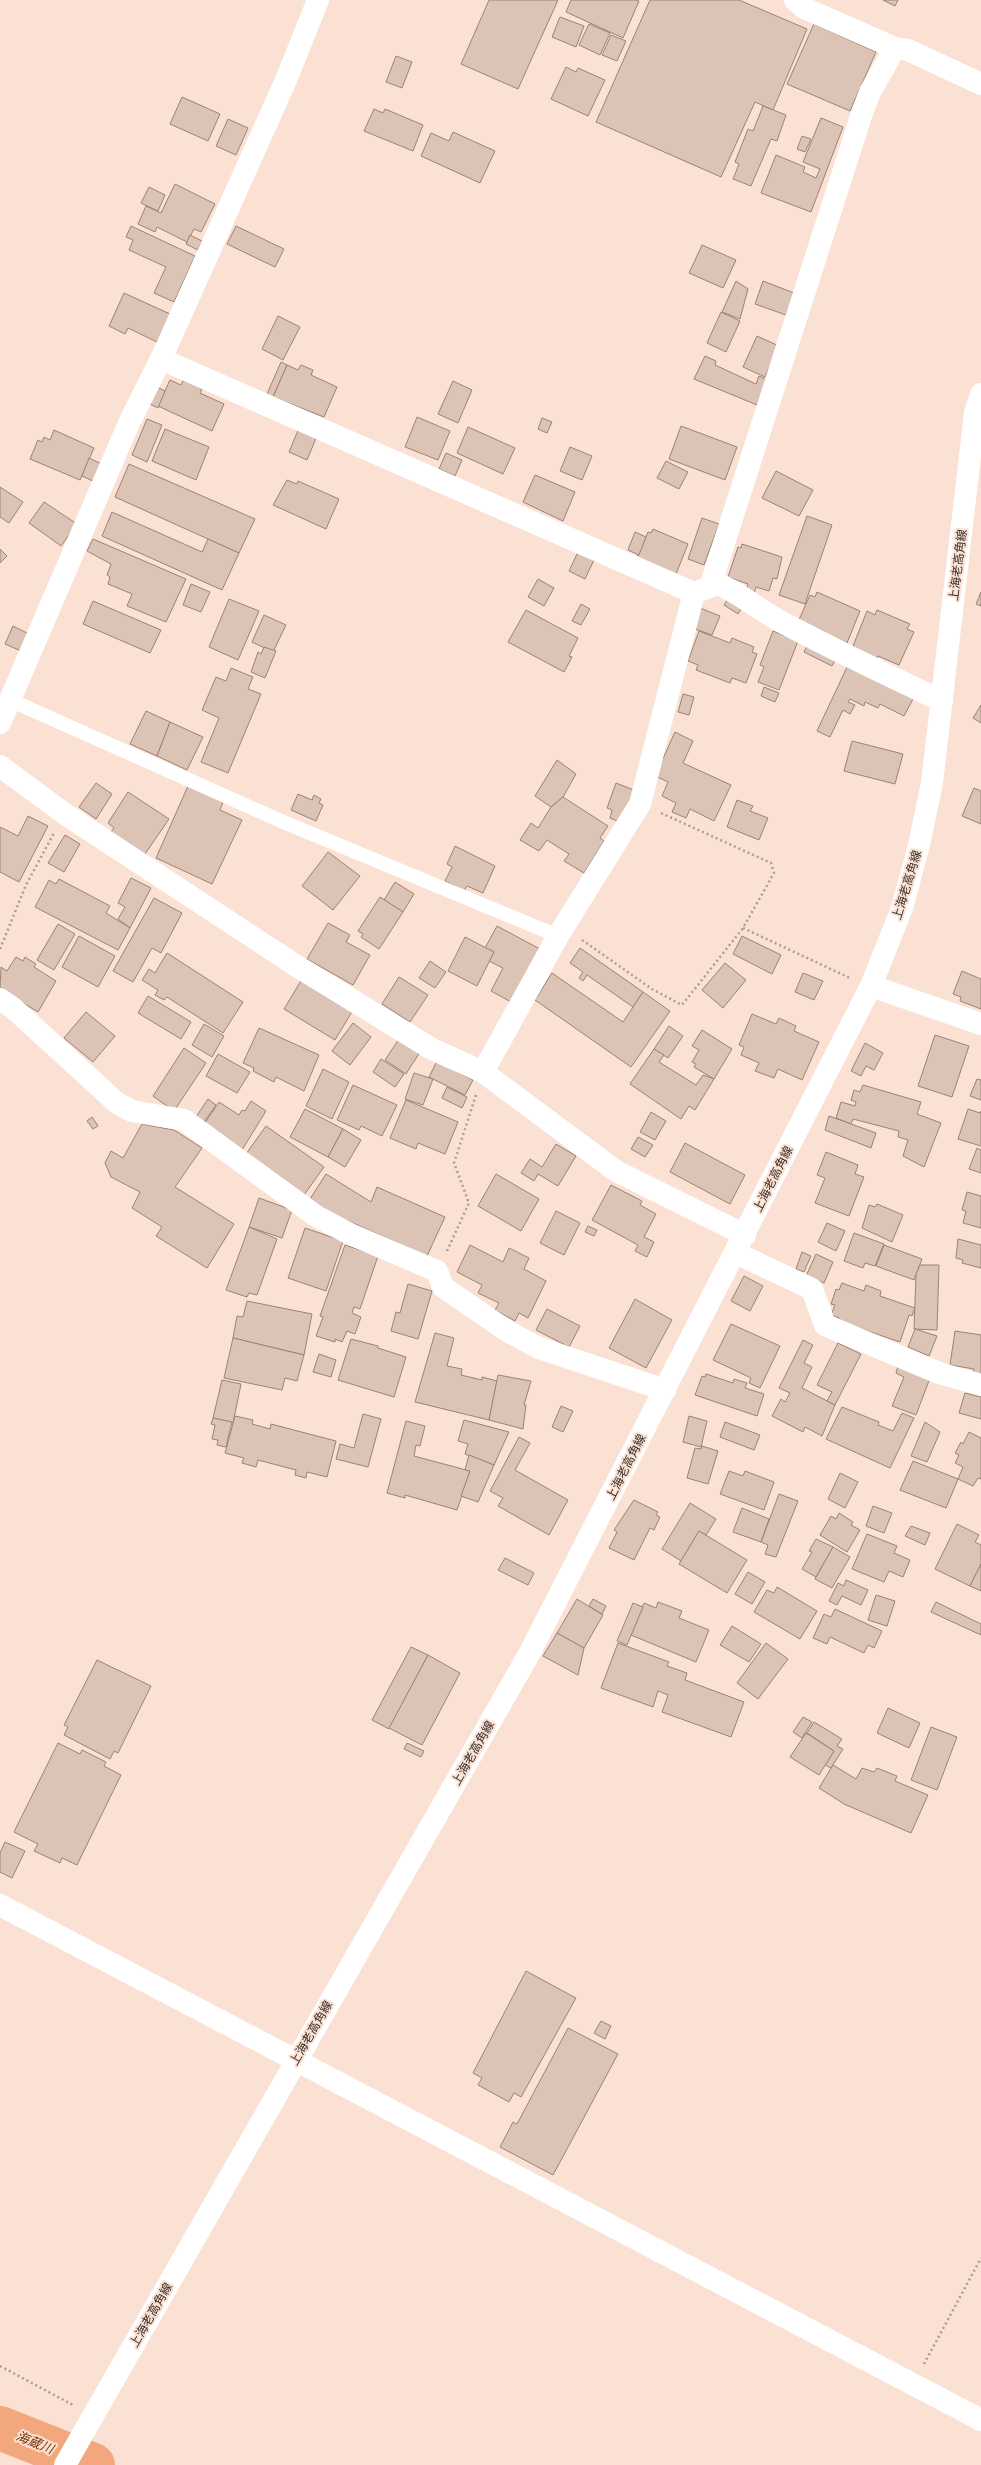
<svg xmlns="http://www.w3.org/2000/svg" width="981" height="2465" font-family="Poppins,'Noto Sans JP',sans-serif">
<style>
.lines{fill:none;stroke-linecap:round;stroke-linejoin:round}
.river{stroke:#f2a77c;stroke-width:44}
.building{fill:#dbc3b5;stroke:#998377}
.path{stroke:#ae9b91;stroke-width:2.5;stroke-dasharray:2 3;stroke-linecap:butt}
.lane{stroke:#fff;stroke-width:14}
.street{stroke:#fff;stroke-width:22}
.secondary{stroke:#fff;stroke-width:22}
.labels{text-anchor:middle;stroke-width:4;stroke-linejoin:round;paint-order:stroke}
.street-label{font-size:12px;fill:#372e29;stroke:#fae1d3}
.water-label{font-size:13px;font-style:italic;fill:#783600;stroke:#fae1d3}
</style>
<rect width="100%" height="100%" fill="#fae1d3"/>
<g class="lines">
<polyline class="river" points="0,2428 93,2465"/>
</g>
<g class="building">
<polygon points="489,0 558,0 518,89 461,64"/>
<polygon points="571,0 636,0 639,1 623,38 566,12"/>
<polygon points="650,0 739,0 807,29 773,110 755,102 721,177 596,122"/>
<polygon points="883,0 898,0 895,6"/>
<polygon points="560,17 584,26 576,47 552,37"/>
<polygon points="589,24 610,33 600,55 579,45"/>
<polygon points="814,24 876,52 850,111 787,84"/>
<polygon points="611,35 626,41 617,61 602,55"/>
<polygon points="396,56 412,62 402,88 386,82"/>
<polygon points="566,67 576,72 578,68 605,80 588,116 551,99"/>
<polygon points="182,97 220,114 208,141 170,124"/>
<polygon points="763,106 786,115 777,141 771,139 751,186 733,179 739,164 735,162 748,129 753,131"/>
<polygon points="374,109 383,113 385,109 423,125 413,151 364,131"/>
<polygon points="821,118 843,127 811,212 761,193 776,155 805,167 803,172 816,178 820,169 803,162"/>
<polygon points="228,119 248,128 236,155 216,146"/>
<polygon points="453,132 495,151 480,183 421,156 431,133 449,141"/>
<polygon points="802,136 811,139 805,152 797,149"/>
<polygon points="175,184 215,204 201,232 194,229 187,242 157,227 155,232 138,224 146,206 161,213"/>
<polygon points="149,187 165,195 158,211 141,203"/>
<polygon points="131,226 195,256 174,302 154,293 166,267 129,250 133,240 126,237"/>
<polygon points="236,226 284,249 275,267 227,244"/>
<polygon points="190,235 202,241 198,250 186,244"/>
<polygon points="702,245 736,260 723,288 689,273"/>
<polygon points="736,281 748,289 740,319 722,312"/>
<polygon points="763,281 794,293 786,315 755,304"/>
<polygon points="124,293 170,314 157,342 128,328 125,334 109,326"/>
<polygon points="721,312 740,321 726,352 707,343"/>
<polygon points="278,316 300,327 283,360 262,349"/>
<polygon points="757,336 779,346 765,377 743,367"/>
<polygon points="705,356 716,361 715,365 756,384 759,376 768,380 757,405 694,379"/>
<polygon points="281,362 287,365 273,397 267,394"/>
<polygon points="287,365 298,370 301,365 313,370 311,375 337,387 324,417 273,397"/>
<polygon points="185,377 203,386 200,393 224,404 212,431 158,406 170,380 181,385"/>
<polygon points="453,381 472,390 458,423 438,414"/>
<polygon points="157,387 165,391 158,408 150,404"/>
<polygon points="417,417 450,431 438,460 405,447"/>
<polygon points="542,418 552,422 547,433 538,429"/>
<polygon points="147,419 162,425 147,462 132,455"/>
<polygon points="681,426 737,447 725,480 669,459"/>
<polygon points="468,427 515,448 503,474 457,453"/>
<polygon points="299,428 317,436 307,460 289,452"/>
<polygon points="165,429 209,447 196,480 152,461"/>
<polygon points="54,430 94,448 80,480 30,459 38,440 42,442 44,437 50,440"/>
<polygon points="570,447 592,456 582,480 560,471"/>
<polygon points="446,453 462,460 455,476 439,469"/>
<polygon points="89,458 104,465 97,483 82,476"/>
<polygon points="666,461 688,472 679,489 657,478"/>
<polygon points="129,464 255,519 239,553 115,497"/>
<polygon points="776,471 813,490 799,516 762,498"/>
<polygon points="535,475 575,492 563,521 523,502"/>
<polygon points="287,480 297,484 298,481 339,499 326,529 273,505"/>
<polygon points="0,487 23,502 9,523 0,517"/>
<polygon points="44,502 77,524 61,546 29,523"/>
<polygon points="112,512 202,552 208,539 239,553 222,590 102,536"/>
<polygon points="807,516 832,525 805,604 779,595"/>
<polygon points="702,518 719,524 704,565 688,559"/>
<polygon points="653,529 688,544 676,574 637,557 648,532 651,533"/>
<polygon points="635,532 646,537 639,555 628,550"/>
<polygon points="93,539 186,579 166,622 127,606 132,594 108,584 110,577 107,575 111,564 87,551"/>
<polygon points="742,544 782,557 777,579 773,578 769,591 756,587 754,594 746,591 748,584 728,577 738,547 741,548"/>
<polygon points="0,549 7,556 0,563"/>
<polygon points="578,552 594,560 585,579 569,571"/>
<polygon points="538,579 554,588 544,606 528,597"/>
<polygon points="191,584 210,592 201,612 183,605"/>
<polygon points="817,592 860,611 847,643 798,622 810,595 815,597"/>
<polygon points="981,592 981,606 976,604"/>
<polygon points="729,597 743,606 738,614 724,605"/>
<polygon points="229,599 259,611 238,660 209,647"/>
<polygon points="93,601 161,630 150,653 83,624"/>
<polygon points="581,604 590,609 581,625 572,621"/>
<polygon points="700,608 720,616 712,635 692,628"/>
<polygon points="526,610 578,638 569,656 572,657 564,672 508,642"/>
<polygon points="877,610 910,624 907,629 914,632 899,665 878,656 877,660 853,646 867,611 875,615"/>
<polygon points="264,615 286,625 273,652 252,642"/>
<polygon points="13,626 29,634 21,651 5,644"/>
<polygon points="699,631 730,643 732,638 754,647 752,652 757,654 746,683 732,678 730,683 696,670 698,665 688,661"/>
<polygon points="773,631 798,641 779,690 758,682 764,667 760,665"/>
<polygon points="808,644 836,658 832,666 804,652"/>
<polygon points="264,647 276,651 265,678 251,672 258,652 261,654"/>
<polygon points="847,667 913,699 904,716 880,704 878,708 865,702 864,706 850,699 848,702 855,705 850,714 843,710 830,737 817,731"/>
<polygon points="231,668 253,677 248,689 261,694 228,773 201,762 219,718 202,710 216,677 226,681"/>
<polygon points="764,687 779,693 775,702 761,696"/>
<polygon points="683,694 694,697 689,715 678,712"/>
<polygon points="981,705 981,723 973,718"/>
<polygon points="146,711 170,722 157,756 130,744"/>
<polygon points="170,722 203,737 187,770 157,756"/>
<polygon points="675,732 693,741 683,763 731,785 714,821 690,809 686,818 672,812 676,803 662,796 668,782 655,776"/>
<polygon points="852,741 903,754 895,784 844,771"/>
<polygon points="557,760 576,774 563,797 551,807 535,796"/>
<polygon points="96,783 112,794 96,819 79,807"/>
<polygon points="616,783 634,790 622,823 610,818 612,810 607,808"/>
<polygon points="188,786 223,802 220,810 242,820 212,884 156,858"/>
<polygon points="974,788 981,791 981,824 962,816"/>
<polygon points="128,792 169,819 145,854 111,832 114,828 108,823"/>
<polygon points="298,794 312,800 314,795 321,799 319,803 323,805 316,821 291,810"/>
<polygon points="563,797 608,826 600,838 604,841 584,873 564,861 569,854 547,840 539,851 520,840 531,823 538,828 551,807"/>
<polygon points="737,800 753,806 750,811 768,818 759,840 727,827"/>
<polygon points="28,816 48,826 19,882 0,872 0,827 18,836"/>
<polygon points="65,835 80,844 64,872 48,863"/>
<polygon points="455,846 495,866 483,893 467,886 464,891 445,881 452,867 447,864"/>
<polygon points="328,852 360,876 333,910 302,886"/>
<polygon points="131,878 151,888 130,928 118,919 125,907 118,903"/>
<polygon points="59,879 110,906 106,913 130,928 118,950 35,907 49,880 56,884"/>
<polygon points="395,882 414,894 403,912 384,900"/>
<polygon points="380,897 403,912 379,949 361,937 363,934 358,931"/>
<polygon points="154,898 182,913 161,953 152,948 133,982 113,971"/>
<polygon points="328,923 350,935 346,942 370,955 353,985 307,959"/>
<polygon points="58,924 75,934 54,970 37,960"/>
<polygon points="497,926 540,949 511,1002 491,991 503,968 489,961 494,952 485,948"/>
<polygon points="79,936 115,956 98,987 62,967"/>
<polygon points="742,936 781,955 772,974 733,954"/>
<polygon points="465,937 494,952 477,986 448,971"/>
<polygon points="580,948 643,992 633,1007 587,975 583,981 579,978 583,972 570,963"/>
<polygon points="167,953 243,1002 223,1033 167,997 164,1000 155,995 158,990 142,980 149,969 155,973"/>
<polygon points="16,957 23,961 25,957 36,964 34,967 56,981 38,1012 0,989 1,967 7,971"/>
<polygon points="430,961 446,972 435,988 419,978"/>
<polygon points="725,963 746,980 723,1008 702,990"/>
<polygon points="962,971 981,979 981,1009 960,1001 961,997 953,994"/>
<polygon points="552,973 623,1022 643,992 670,1011 631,1067 535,1000"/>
<polygon points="803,973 823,981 814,1000 795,992"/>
<polygon points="399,977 428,995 410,1022 382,1004"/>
<polygon points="302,979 353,1010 335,1040 284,1009"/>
<polygon points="148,996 191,1022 181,1039 138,1013"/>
<polygon points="86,1012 115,1036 93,1062 64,1038"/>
<polygon points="752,1014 776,1024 779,1018 796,1026 794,1031 819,1042 802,1080 778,1069 774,1078 755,1071 759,1063 741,1055 744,1047 739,1045"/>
<polygon points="353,1023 371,1037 350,1065 332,1051"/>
<polygon points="204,1024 224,1036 212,1057 192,1045"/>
<polygon points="669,1026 683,1036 668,1058 654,1049"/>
<polygon points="259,1028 319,1055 304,1091 276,1077 274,1082 253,1071 254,1068 243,1063"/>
<polygon points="702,1030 732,1049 714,1079 694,1067 696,1064 692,1062 699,1050 692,1046"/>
<polygon points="935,1035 969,1046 952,1097 918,1086"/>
<polygon points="399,1039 420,1052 406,1074 385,1060"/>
<polygon points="865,1043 883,1053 874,1070 866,1066 861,1076 851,1071"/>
<polygon points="184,1048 206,1063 174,1111 153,1096"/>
<polygon points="654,1049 664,1055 659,1062 696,1085 703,1075 714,1079 695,1110 689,1106 681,1119 630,1084"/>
<polygon points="218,1054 250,1072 237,1093 206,1076"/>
<polygon points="381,1059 404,1074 395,1087 373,1072"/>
<polygon points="437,1061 473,1080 465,1095 429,1077"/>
<polygon points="323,1069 349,1082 332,1119 306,1106"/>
<polygon points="414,1073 433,1079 423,1105 405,1099"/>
<polygon points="977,1079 981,1080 981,1100 970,1096"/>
<polygon points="353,1085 397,1105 382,1136 361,1126 359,1130 337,1120"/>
<polygon points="863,1085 921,1102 917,1114 941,1123 924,1167 903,1156 908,1140 898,1137 899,1131 853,1119 851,1124 836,1118 841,1102 855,1106 856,1102 851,1100 854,1090 860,1092"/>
<polygon points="447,1087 467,1097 462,1108 442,1098"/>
<polygon points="208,1099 216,1105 204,1122 196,1117"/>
<polygon points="406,1100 458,1122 445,1154 418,1143 416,1149 390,1138"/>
<polygon points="251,1101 266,1111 242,1150 204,1124 219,1102 239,1115 242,1110 245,1111"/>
<polygon points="305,1109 343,1129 328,1157 290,1137"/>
<polygon points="968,1109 980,1113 981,1111 981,1146 958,1139"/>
<polygon points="651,1112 666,1121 655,1140 640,1132"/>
<polygon points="829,1116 876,1133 871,1148 825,1130"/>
<polygon points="92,1117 98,1126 93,1129 87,1121"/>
<polygon points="142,1124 174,1130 202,1148 175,1187 234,1224 207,1268 156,1236 162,1227 132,1208 140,1192 111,1177 105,1163 111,1151 123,1158"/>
<polygon points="266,1126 324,1167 304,1195 246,1154"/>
<polygon points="343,1129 361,1140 345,1167 328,1157"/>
<polygon points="638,1137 653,1145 645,1157 631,1149"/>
<polygon points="685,1143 745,1175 730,1204 670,1172"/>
<polygon points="556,1144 576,1156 558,1186 538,1174 534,1181 521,1173 530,1159 542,1167"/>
<polygon points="977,1148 981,1150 981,1173 969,1169"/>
<polygon points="826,1152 858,1165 855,1174 864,1177 849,1216 815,1203 825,1178 817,1175"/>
<polygon points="326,1174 371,1202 377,1187 445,1217 427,1256 326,1211 310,1199"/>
<polygon points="496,1174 539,1199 521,1231 478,1206"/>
<polygon points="611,1185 642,1201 640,1205 656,1214 644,1237 654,1242 647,1257 635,1251 638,1245 592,1220"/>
<polygon points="967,1192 981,1196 981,1228 963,1223 966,1211 962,1210"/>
<polygon points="259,1198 292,1210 282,1238 249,1227"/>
<polygon points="877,1204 903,1215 892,1242 862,1228 869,1205 875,1207"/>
<polygon points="556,1211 580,1223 564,1255 540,1243"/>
<polygon points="827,1223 845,1231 836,1251 818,1242"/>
<polygon points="588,1226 597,1230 594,1236 585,1232"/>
<polygon points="249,1227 277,1239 257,1295 249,1293 247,1297 226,1290"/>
<polygon points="305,1228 343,1241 326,1291 288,1278"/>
<polygon points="854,1233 884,1244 875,1266 865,1263 863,1268 844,1261"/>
<polygon points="958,1239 981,1245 981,1268 962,1263 963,1260 956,1258"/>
<polygon points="345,1245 378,1256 360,1309 354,1307 352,1313 361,1317 355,1334 347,1331 342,1342 335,1339 335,1342 316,1336 323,1317 320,1316"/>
<polygon points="470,1245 503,1262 509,1248 529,1258 524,1269 546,1281 528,1318 519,1313 515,1321 495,1310 499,1303 478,1293 482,1285 457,1272"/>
<polygon points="884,1245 922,1259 914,1280 876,1266"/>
<polygon points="802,1252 811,1256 804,1272 796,1269"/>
<polygon points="816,1254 833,1262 824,1283 806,1276"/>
<polygon points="920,1265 939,1265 937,1330 914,1329 916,1274"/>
<polygon points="744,1276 763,1286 750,1311 731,1301"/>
<polygon points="842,1283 864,1291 866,1285 881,1291 880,1296 915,1308 912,1316 909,1315 900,1342 838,1321 839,1318 831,1315 835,1305 831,1304 836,1289 839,1290"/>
<polygon points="408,1284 432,1291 418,1339 391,1331 396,1312 400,1313"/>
<polygon points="635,1299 672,1320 646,1368 609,1348"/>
<polygon points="247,1301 312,1314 304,1355 233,1338 237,1316 243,1317"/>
<polygon points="547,1309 580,1326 569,1347 536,1330"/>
<polygon points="731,1324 780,1346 760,1388 749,1383 751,1378 713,1360"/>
<polygon points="915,1329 937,1336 929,1356 908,1347"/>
<polygon points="955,1331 981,1335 981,1374 973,1373 974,1369 950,1365"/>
<polygon points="435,1333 454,1338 447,1366 462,1369 461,1375 482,1380 482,1377 497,1381 489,1420 415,1402"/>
<polygon points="233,1338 304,1355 297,1381 285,1378 282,1390 224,1378"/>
<polygon points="351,1339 378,1346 378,1348 406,1357 394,1397 338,1380"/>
<polygon points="803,1340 813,1345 804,1363 812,1367 802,1388 835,1405 822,1436 805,1427 803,1432 772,1416 781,1399 785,1402 790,1393 779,1388"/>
<polygon points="838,1343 861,1354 835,1405 827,1401 832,1392 817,1385"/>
<polygon points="319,1354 336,1360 331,1377 313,1372"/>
<polygon points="898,1366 930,1378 916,1415 892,1406 904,1377 896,1373"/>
<polygon points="706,1374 733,1383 734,1379 747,1383 745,1388 764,1394 757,1416 695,1395 702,1376 705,1377"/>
<polygon points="498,1375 531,1381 524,1405 526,1405 523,1429 489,1420"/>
<polygon points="222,1380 241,1384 233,1423 213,1418"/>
<polygon points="965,1393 981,1397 981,1419 959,1413"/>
<polygon points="561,1406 573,1411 563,1432 552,1427"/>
<polygon points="842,1407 879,1422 878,1425 893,1431 902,1413 914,1418 890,1468 826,1439"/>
<polygon points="363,1414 381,1419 368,1467 336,1459 340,1444 354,1448"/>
<polygon points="235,1416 253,1420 252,1424 270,1429 271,1424 336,1441 327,1477 307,1472 306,1478 295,1475 296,1470 258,1460 256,1467 242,1463 244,1458 225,1453"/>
<polygon points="689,1416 707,1421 701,1447 683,1442"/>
<polygon points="213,1418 232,1422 226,1447 217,1445 218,1440 212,1439 215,1425 211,1424"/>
<polygon points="464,1420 509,1432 494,1465 465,1454 468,1444 458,1441"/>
<polygon points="406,1421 425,1426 420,1446 416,1445 414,1456 470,1471 457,1510 405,1495 405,1498 387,1493"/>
<polygon points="725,1422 760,1435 754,1450 720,1437"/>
<polygon points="925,1422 940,1432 927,1462 911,1456"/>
<polygon points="969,1432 981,1438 981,1479 978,1478 973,1486 958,1479 963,1467 955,1463 959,1455 955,1453 961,1442 963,1444"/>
<polygon points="519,1437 530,1443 515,1470 568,1500 549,1535 498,1506 503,1498 490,1491"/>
<polygon points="702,1446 718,1451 708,1484 687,1478 695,1448 701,1449"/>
<polygon points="469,1455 494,1465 478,1502 461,1496 470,1471 465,1470"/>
<polygon points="913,1461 958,1479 946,1508 900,1490"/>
<polygon points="729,1471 743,1476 745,1471 774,1482 764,1510 720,1494"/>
<polygon points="840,1473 858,1482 845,1508 828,1499"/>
<polygon points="779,1494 798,1501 776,1557 765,1554 768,1545 761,1542"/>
<polygon points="634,1500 658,1512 656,1515 660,1517 654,1530 650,1528 634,1560 609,1548 617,1532 614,1530"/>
<polygon points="690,1503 716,1519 706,1535 699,1531 681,1561 662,1549"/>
<polygon points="873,1506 892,1513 884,1533 866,1526"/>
<polygon points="742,1508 769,1519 761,1542 733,1532"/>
<polygon points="839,1513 853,1522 851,1525 860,1530 847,1552 820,1535 831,1516 836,1519"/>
<polygon points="957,1524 979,1535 975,1542 981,1545 981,1564 970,1586 935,1569"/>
<polygon points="911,1526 930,1533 925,1545 905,1536"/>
<polygon points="699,1531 747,1560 727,1593 679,1564"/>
<polygon points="867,1534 897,1546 894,1553 910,1560 903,1577 889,1571 884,1582 852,1569"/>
<polygon points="816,1539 833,1547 816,1577 802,1569 812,1552 809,1551"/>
<polygon points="833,1547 850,1557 832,1588 815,1579"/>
<polygon points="505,1558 534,1573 528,1585 498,1570"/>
<polygon points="981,1564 981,1591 970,1586"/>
<polygon points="748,1572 765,1582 752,1604 735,1594"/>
<polygon points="846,1580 868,1590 861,1605 842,1596 837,1605 829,1601 838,1583 844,1586"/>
<polygon points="777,1587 817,1611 800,1639 754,1612 767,1590 774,1593"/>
<polygon points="876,1595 895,1601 887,1626 868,1620"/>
<polygon points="577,1599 603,1615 584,1648 557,1633"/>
<polygon points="593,1599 606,1606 602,1614 589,1606"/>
<polygon points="658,1602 682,1611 679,1618 709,1630 696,1662 631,1635 644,1603 656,1608"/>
<polygon points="936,1602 981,1624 981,1635 931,1612"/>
<polygon points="633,1603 643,1607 627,1645 617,1641"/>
<polygon points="835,1609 882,1631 874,1648 868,1645 864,1653 830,1637 827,1644 813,1638 824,1614 831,1617"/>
<polygon points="732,1626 761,1644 749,1662 720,1645"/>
<polygon points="557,1633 584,1648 578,1675 543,1656"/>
<polygon points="618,1643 669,1662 667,1666 687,1673 685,1680 744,1702 731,1737 662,1712 668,1695 658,1691 653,1707 601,1688"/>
<polygon points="766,1643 788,1659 758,1699 737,1683"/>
<polygon points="411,1647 428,1655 389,1729 372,1720"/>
<polygon points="428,1655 460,1673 422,1745 389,1728"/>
<polygon points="97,1660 151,1686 118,1753 114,1751 110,1759 64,1735 68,1727 64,1725"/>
<polygon points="888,1708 920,1723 909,1748 877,1733"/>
<polygon points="803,1717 812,1722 802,1738 793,1732"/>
<polygon points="814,1722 842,1739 837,1746 843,1749 831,1768 825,1765 834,1751 807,1733"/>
<polygon points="931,1727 957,1737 937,1790 911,1780"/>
<polygon points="806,1733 834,1751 819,1775 790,1757"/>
<polygon points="58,1743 80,1754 82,1750 106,1762 104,1766 121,1775 77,1865 62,1858 60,1863 34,1851 38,1844 14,1832"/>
<polygon points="407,1743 424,1751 421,1757 404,1749"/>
<polygon points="833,1765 856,1779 862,1768 874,1772 877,1768 897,1776 895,1781 928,1795 911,1833 844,1804 819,1788"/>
<polygon points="5,1842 25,1851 12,1878 0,1872 0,1853"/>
<polygon points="526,1971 576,1998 521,2097 514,2093 509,2102 478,2085 482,2078 473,2073"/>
<polygon points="601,2021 611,2026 605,2039 594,2033"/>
<polygon points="568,2028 618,2054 553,2175 500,2147 513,2122 517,2124"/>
</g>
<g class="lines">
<g class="path">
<polyline points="743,928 850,978"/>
<polyline points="582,940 652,989 682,1005 743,928 774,873 771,863 661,813"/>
<polyline points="0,949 26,885 54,833"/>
<polyline points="447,1251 469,1203 454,1163 476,1095"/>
<polyline points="924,2364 981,2258"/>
<polyline points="0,2366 73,2405"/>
</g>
<polyline class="lane" points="10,700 281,821 558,936"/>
<g class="street">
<polyline points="795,0 804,8 895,48 908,50 981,84"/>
<polyline points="161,359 694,593 710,587 861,116 870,92 895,48"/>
<path d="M 713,582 C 736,590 756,608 778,620 C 832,649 887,675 942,701"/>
<polyline points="0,723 129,423 161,359 286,80 318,0"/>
<polyline points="0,766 65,814 295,965 432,1049 483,1072 616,1171 745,1235"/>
<polyline points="871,986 981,1024"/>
<polyline points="0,999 13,1008 117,1103 132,1111 184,1120 316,1216 350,1234 437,1271 443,1287 507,1331 539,1348 665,1390"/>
<polyline points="483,1072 558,936 640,804 694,593"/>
<polyline points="736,1253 812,1289 825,1325 939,1373 981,1385"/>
<polyline points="0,1905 981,2420"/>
</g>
<polyline class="secondary" points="65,2465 528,1656 871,986 902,908 919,845 932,783 975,413 981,394"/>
</g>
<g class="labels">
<g class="street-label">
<text transform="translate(958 565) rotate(-83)" y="4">上海老高角線</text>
<text transform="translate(907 885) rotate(-73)" y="4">上海老高角線</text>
<text transform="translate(773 1179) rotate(-63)" y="4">上海老高角線</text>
<text transform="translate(626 1467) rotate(-63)" y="4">上海老高角線</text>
<text transform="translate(473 1753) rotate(-60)" y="4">上海老高角線</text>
<text transform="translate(311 2033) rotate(-60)" y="4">上海老高角線</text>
<text transform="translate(151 2315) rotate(-60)" y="4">上海老高角線</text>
</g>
<g class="water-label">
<text transform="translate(35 2442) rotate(22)" y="5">海蔵川</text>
</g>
</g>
</svg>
